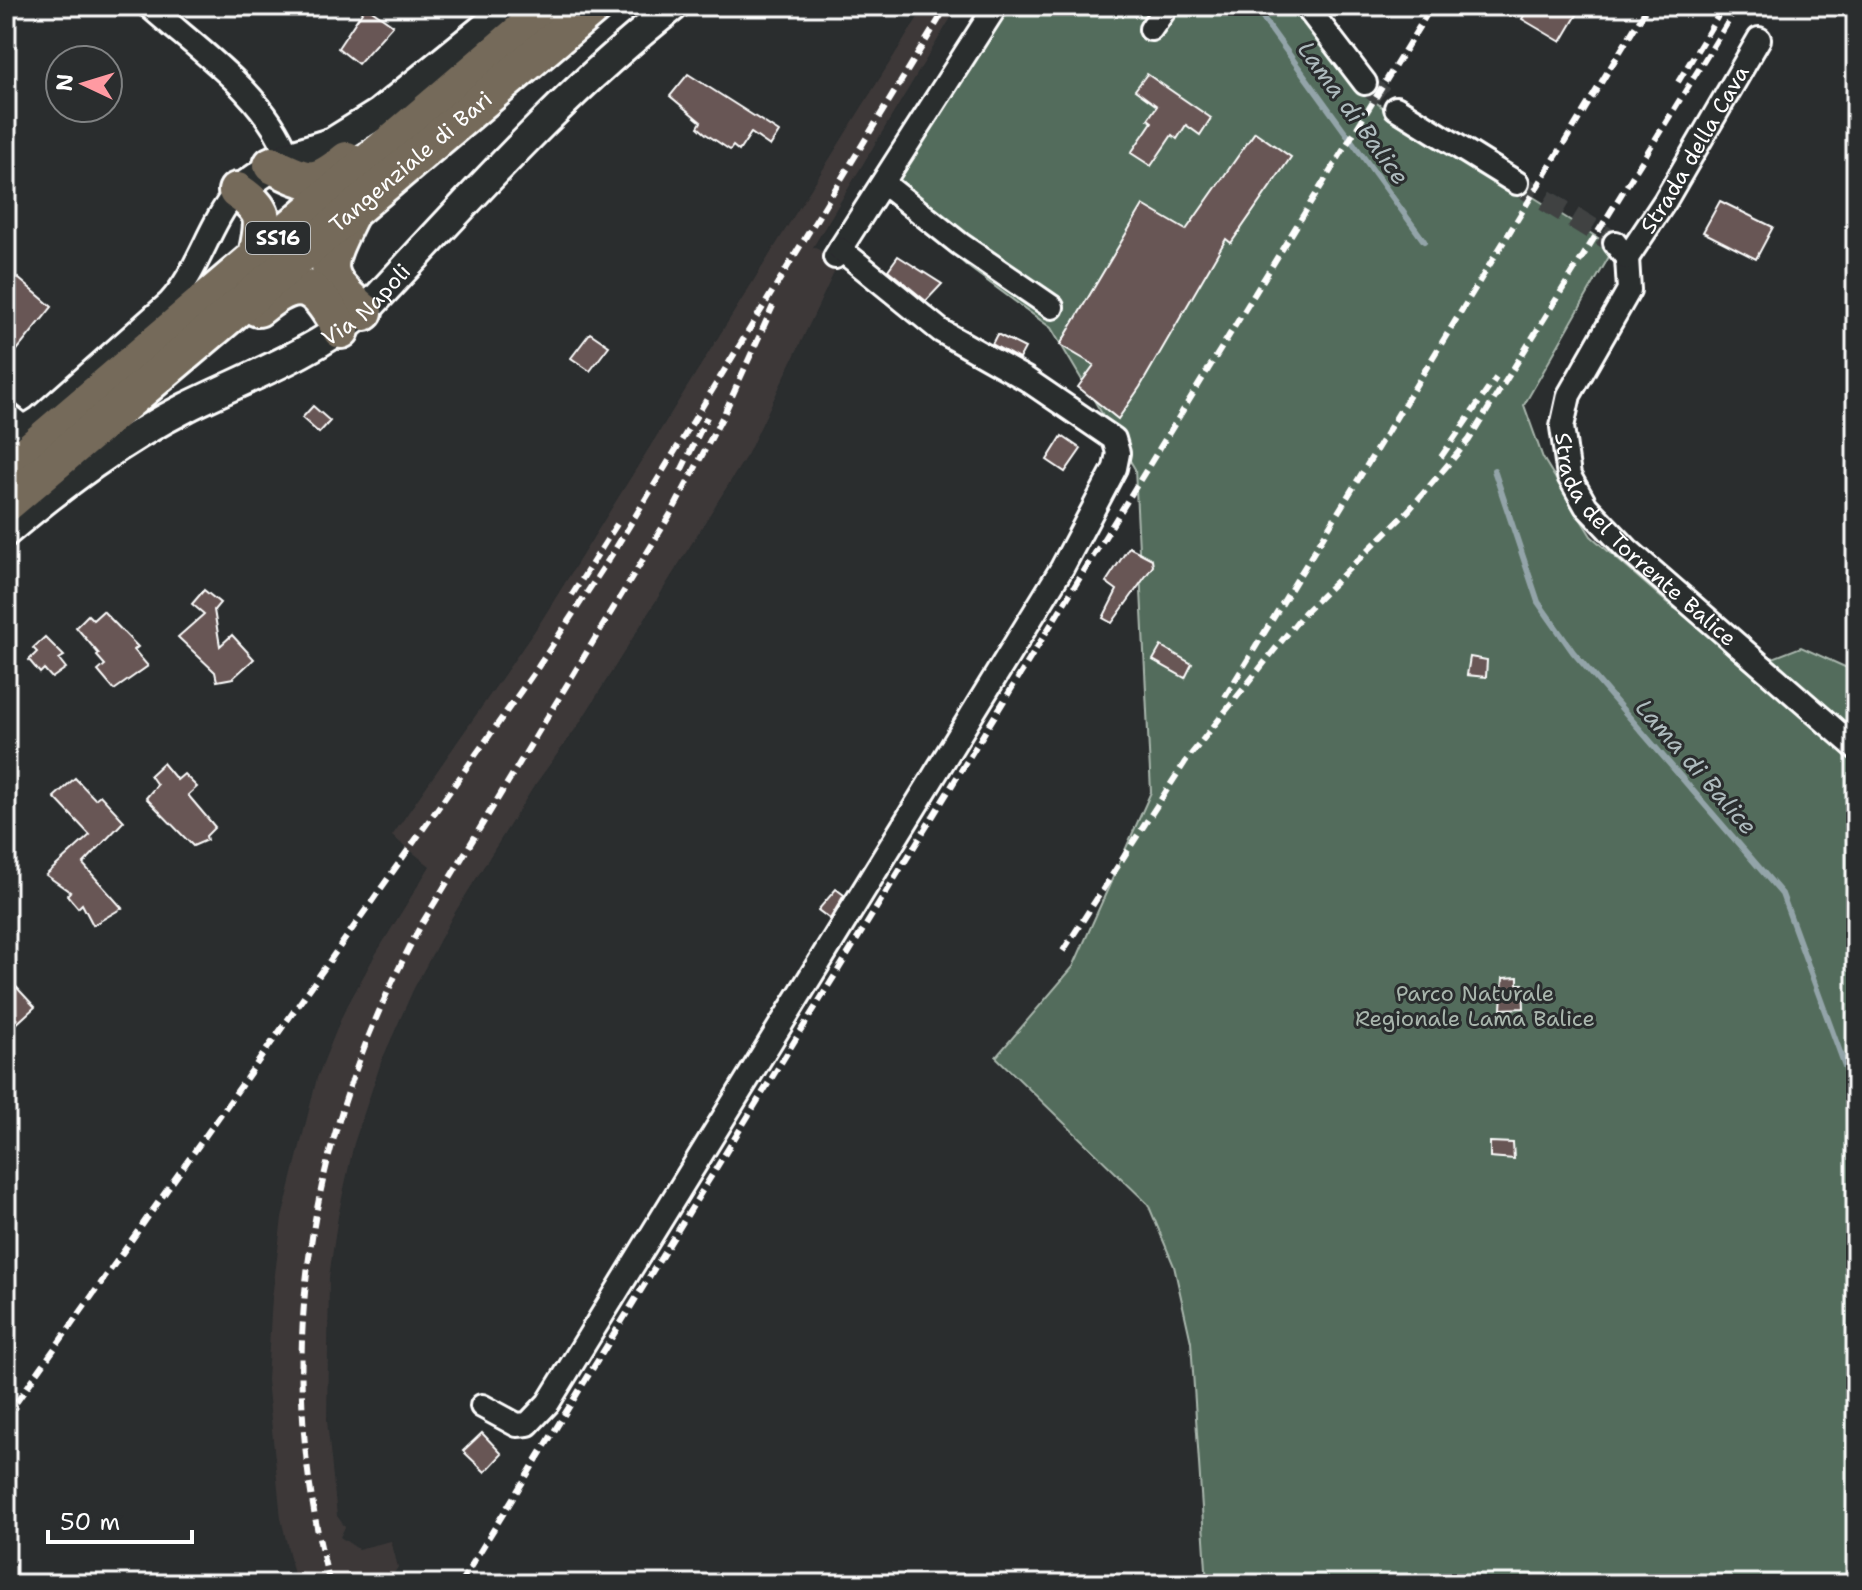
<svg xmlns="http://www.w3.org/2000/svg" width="1862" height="1590" font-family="'Shantell Sans',sans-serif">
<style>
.built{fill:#3d3939}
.green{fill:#536c5b;stroke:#a9b6ad;stroke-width:2}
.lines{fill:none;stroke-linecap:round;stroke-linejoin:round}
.stream{stroke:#93a4a9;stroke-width:6}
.building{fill:#685654;stroke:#fff;stroke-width:2}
.minor-tunnel{stroke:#3f4243;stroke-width:22;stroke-dasharray:22 11;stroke-linecap:butt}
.minor-casing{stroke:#fff;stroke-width:28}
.tertiary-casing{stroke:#fff;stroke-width:34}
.trunk-casing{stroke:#fff;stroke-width:42}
.minor{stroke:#2a2d2e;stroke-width:22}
.tertiary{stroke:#2a2d2e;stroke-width:28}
.trunk{stroke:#746a5a;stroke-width:36}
.rail{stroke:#fff;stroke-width:6;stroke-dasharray:12 6;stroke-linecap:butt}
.labels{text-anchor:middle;stroke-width:6;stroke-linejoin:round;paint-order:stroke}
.shield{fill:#2a2d2e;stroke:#bfc0c0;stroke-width:2}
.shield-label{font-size:20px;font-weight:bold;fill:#fff}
.street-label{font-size:22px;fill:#fff;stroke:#2a2d2e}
.park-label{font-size:22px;fill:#a9b6ad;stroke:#2a2d2e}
.water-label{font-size:24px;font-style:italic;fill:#aebbbe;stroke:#2a2d2e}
</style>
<rect width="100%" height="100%" fill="#2a2d2e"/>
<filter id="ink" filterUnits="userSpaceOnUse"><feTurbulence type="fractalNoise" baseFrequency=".0125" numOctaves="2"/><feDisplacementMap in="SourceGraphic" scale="16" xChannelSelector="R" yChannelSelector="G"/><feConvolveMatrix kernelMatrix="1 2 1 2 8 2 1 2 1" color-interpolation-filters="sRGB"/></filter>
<g filter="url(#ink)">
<polygon class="built" points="925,6 958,6 813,247 840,260 748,453 579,724 534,786 452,917 413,990 381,1062 354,1143 338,1216 329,1277 327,1421 337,1516 345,1527 340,1537 358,1549 391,1541 398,1567 387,1584 292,1584 294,1575 281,1518 267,1380 272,1298 282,1218 317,1078 343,1014 374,957 430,866 392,836 540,623"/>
<polygon class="green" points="1000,6 1310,6 1323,21 1372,99 1393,116 1480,156 1527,193 1614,248 1524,405 1543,458 1591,536 1672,607 1773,658 1801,647 1856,672 1856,1584 1207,1584 1191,1342 1174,1266 1148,1204 996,1057 1073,967 1151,792 1135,469 1051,328 967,266 879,189"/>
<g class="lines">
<g class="stream">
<polyline points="1254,6 1424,241"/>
<polyline points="1494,470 1538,602 1573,652 1782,894 1856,1096"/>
</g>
</g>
<g class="building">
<polygon points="366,6 393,25 358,64 338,48"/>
<polygon points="1529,6 1566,6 1578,13 1561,42 1522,19"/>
<polygon points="688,74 779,132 770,146 751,133 739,151 733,146 730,150 706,134 698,127 701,122 670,96"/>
<polygon points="1147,74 1211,118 1200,135 1186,125 1177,139 1172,135 1151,166 1131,153 1152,122 1148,119 1157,106 1135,90"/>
<polygon points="1255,132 1291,157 1231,243 1226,239 1140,387 1118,419 1078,387 1094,365 1060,345 1143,205 1186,230"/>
<polygon points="1720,201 1773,227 1756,259 1703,232"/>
<polygon points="898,256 942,284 926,301 888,270"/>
<polygon points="18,278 52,307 6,364 6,293"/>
<polygon points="590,333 609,346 590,371 571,358"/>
<polygon points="997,334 1025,348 1019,359 992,344"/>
<polygon points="313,406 330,421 319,433 302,418"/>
<polygon points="1062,436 1081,449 1065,472 1047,460"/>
<polygon points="1129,547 1152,559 1153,566 1112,623 1103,618 1117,590 1106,582"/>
<polygon points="204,590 220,603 214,610 220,646 232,635 254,659 233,678 217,681 215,672 178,637 204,614 192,604"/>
<polygon points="103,611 138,647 134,650 148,666 114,690 98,671 105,665 97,656 99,654 76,627 88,615 93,620"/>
<polygon points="45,637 64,656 59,659 66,668 52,678 44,669 40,673 29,660 37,652 33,648"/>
<polygon points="1161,646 1192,664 1185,678 1153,660"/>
<polygon points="1470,657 1487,660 1486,677 1467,675"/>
<polygon points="163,763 177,780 184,774 197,787 188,795 215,827 206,836 207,840 193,846 146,798 157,785 150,775"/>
<polygon points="75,778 95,799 100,795 124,821 83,864 122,908 93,925 82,904 78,908 67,895 70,892 46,875 90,835 54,797"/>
<polygon points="836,889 844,895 830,919 818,910"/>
<polygon points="6,976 35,1007 14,1026 6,1018"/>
<polygon points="1518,977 1518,984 1523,984 1524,1008 1501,1009 1503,978"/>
<polygon points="1490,1142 1513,1143 1514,1159 1490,1157"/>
<polygon points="482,1433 502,1454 485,1472 463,1451"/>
</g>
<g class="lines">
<g class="minor-tunnel">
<polyline points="1365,83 1396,108"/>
<polyline points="1517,183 1615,243"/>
</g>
<defs>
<g id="minor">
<path d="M 149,6 C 198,50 264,93 288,156"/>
<polyline points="1306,6 1365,83"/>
<polyline points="1151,29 1167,6"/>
<polyline points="1396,108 1517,183"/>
<polyline points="883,183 960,244 1052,307"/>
<path id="s1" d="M 1615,243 L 1627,258 L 1629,290 L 1569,395 L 1562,427 L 1569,476 L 1586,506 L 1627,549 L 1856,748"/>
<polyline points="835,257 996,6"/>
<path id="s2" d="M 1627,258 L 1665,201 L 1759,39"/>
<polyline points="6,413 25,428"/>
<path d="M 6,439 L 39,418 L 169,303 C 199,271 208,225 237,191"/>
<polyline points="482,1406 517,1425 528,1424 548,1403 1062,568 1115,468 1118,453 1114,439 1026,379 941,331 840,249"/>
</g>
<g id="tertiary">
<polyline points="237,191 288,156 333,142 378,114 511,6"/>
<path id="s3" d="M 6,532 C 63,484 120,441 187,407 C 248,377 310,355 364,312 C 464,206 559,96 674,6"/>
</g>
<g id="trunk">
<path d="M 272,165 C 309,183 314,187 347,160"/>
<path d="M 237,191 C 268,212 264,221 257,256"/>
<path d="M 349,216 C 324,267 319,274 364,312"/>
<path d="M 258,308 C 302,272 316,285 341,330"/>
<polyline points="6,471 551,6"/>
<path id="s4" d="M 6,504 L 594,6"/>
</g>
</defs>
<use href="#minor" class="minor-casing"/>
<use href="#tertiary" class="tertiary-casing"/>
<use href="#trunk" class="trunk-casing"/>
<use href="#minor" class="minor"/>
<use href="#tertiary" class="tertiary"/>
<use href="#trunk" class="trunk"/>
<g class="rail">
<polyline points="1678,82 1724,6"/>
<polyline points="1441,457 1496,378"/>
<polyline points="681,471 707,417"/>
<polyline points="572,595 617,524"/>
<polyline points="1225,697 1648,6"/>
<polyline points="1063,951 1185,762 1304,613 1409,510 1469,440 1738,6"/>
<polyline points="6,1417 538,667 609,559 947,6"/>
<path d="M 330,1584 C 269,1354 309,1134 420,927 L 673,510 L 724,414 L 773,306"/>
<polyline points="460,1584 1432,6"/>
</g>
</g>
</g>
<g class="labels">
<rect class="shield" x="246" y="222" width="64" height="32" rx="6"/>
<g class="shield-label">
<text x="278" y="245">SS16</text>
</g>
<g class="street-label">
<text dy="8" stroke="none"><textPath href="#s2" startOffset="128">Strada della Cava</textPath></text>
<text dy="8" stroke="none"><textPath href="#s4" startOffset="530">Tangenziale di Bari</textPath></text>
<text dy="8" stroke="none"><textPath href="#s3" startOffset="428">Via Napoli</textPath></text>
<text dy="8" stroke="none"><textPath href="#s1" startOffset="350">Strada del Torrente Balice</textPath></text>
</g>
<g class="park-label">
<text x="1475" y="1001">Parco Naturale<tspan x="1475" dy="25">Regionale Lama Balice</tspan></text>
</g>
<g class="water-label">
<text transform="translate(1353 113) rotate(54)" y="8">Lama di Balice</text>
<text transform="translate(1696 767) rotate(49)" y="8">Lama di Balice</text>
</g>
</g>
<rect width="1862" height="1590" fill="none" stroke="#2a2d2e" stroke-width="32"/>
<rect x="16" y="16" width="1830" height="1558" fill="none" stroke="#fff" stroke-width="3" filter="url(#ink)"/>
<g transform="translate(84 84) rotate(274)"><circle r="38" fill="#2a2d2e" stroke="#7f8182" stroke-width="2"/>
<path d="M0-6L14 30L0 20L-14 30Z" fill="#ff9aa2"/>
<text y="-12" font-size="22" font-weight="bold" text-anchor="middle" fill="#ffffff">N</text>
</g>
<path d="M48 1530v12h144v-12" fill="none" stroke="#ffffff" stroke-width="4"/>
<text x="60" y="1530" font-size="24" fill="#ffffff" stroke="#2a2d2e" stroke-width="6" paint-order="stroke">50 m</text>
</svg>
